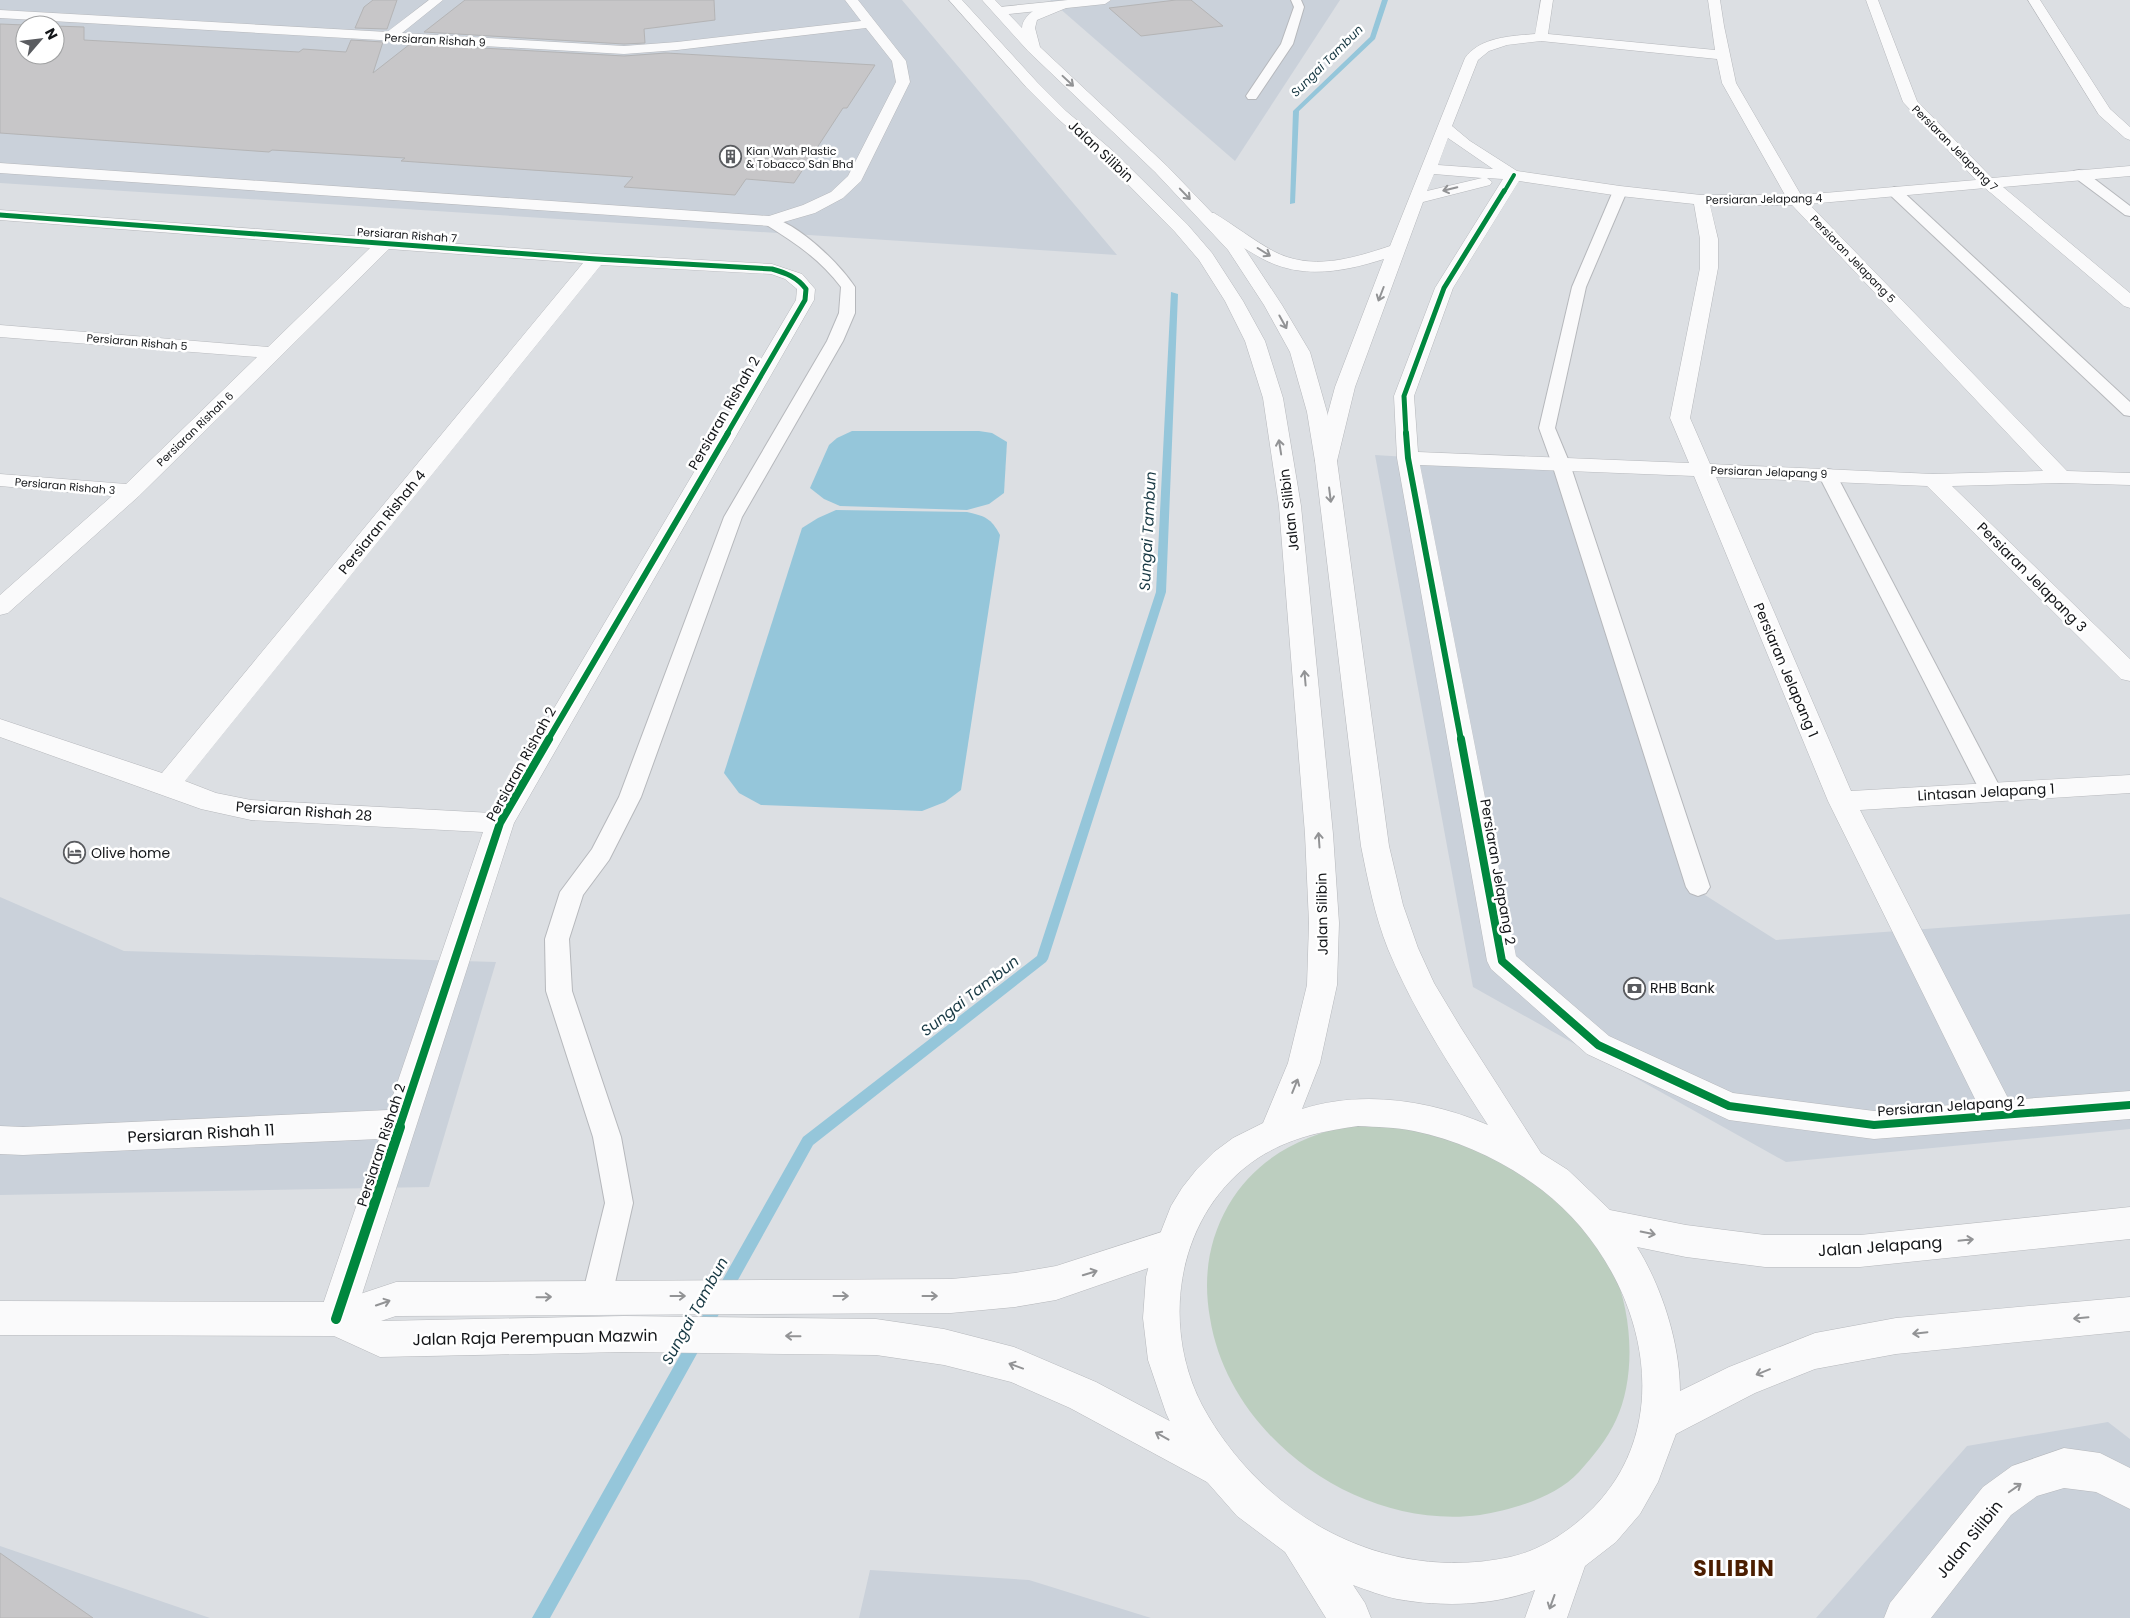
<svg xmlns="http://www.w3.org/2000/svg" width="2130" height="1618" font-family="Poppins,sans-serif">
<style>
.built{fill:#cad1da;fill-rule:evenodd}
.green{fill:#bccebf}
.water{fill:#95c6da}
.lines{fill:none;stroke-linecap:round;stroke-linejoin:round}
.stream{fill:#95c6da;fill-rule:evenodd}
.building{fill:#c7c6c8;stroke:#b4b4b5}
.lane-casing{stroke:#b6b8bc;stroke-width:2}
.street-casing{stroke:#b6b8bc;stroke-width:1}
.secondary-casing{stroke:#b6b8bc;stroke-width:1}
.primary-casing{stroke:#b6b8bc;stroke-width:1}
.lane{fill:#fafafb;fill-rule:evenodd}
.street{fill:#fafafb;fill-rule:evenodd}
.secondary{fill:#fafafb;fill-rule:evenodd}
.primary{fill:#fafafb;fill-rule:evenodd}
.cycleway-far4-casing{stroke:#fff;stroke-width:5.5}
.cycleway-far3-casing{stroke:#fff;stroke-width:7}
.cycleway-far2-casing{stroke:#fff;stroke-width:9}
.cycleway-far1-casing{stroke:#fff;stroke-width:11}
.cycleway-casing{stroke:#fff;stroke-width:13}
.cycleway-far4{stroke:#00873e;stroke-width:4}
.cycleway-far3{stroke:#00873e;stroke-width:5}
.cycleway-far2{stroke:#00873e;stroke-width:6}
.cycleway-far1{stroke:#00873e;stroke-width:8}
.cycleway{stroke:#00873e;stroke-width:10}
.oneway{stroke:#929395}
.labels{text-anchor:middle;stroke-width:5;stroke-linejoin:round;paint-order:stroke}
.far-street-label{font-size:11px;fill:#141619;stroke:#fff}
.far-poi-label{font-size:11px;fill:#141619;stroke:#fff;text-anchor:start}
.far-water-label{font-size:12px;font-style:italic;fill:#173843;stroke:#fff}
.street-label{font-size:14px;fill:#141619;stroke:#fff}
.poi-label{font-size:14px;fill:#141619;stroke:#fff;text-anchor:start}
.water-label{font-size:15px;font-style:italic;fill:#173843;stroke:#fff}
.near-street-label{font-size:16px;fill:#141619;stroke:#fff}
.near-district-label{font-size:22px;font-weight:bold;letter-spacing:1px;fill:#4c1e00;stroke:#fff}
</style>
<rect width="100%" height="100%" fill="#dcdfe3"/>
<g class="built">
<path d="M 0,0 L 902,0 L 1117,255 L 0,183 ZM 25,25 L 55,25 L 55,55 L 25,55 Z"/>
<polygon points="1050,0 1340,0 1235,161"/>
<polygon points="1375,455 1566,467 1697,890 1776,940 2130,914 2130,1129 1786,1162 1473,987"/>
<polygon points="0,897 124,951 496,962 429,1187 0,1195"/>
<polygon points="2108,1422 2130,1439 2130,1618 1816,1618 1967,1446"/>
<polygon points="0,1546 210,1618 0,1618"/>
<polygon points="870,1570 1029,1580 1151,1618 859,1618"/>
</g>
<path class="green" d="M 1353,1125 C 1377,1126 1406,1124 1430,1128 C 1446,1131 1468,1144 1483,1151 C 1499,1159 1522,1165 1535,1176 C 1545,1184 1553,1195 1561,1204 C 1573,1217 1586,1229 1597,1242 C 1631,1287 1640,1369 1616,1420 C 1607,1440 1593,1456 1579,1472 C 1556,1497 1512,1510 1480,1515 C 1360,1531 1229,1438 1210,1318 C 1203,1279 1208,1241 1228,1206 C 1255,1159 1301,1135 1353,1125 Z"/>
<g class="water">
<polygon points="852,431 979,431 992,433 1007,442 1004,493 989,504 967,510 840,506 824,499 810,488 829,445 837,438"/>
<path d="M 836,510 L 967,512 C 985,516 991,518 1000,535 L 961,790 L 945,802 L 922,811 L 761,805 L 739,793 L 724,773 L 802,528 L 818,518 Z"/>
</g>
<g class="lines">
<g class="stream">
<polygon points="1382,0 1388,0 1375,39 1299,111 1295,203 1290,204 1293,111 1370,37"/>
<polygon points="1171,292 1178,294 1166,592 1048,959 1046,962 813,1145 550,1618 532,1618 803,1137 1037,956 1156,592"/>
</g>
</g>
<g class="building">
<polygon points="373,0 397,0 387,29 355,28 364,7"/>
<polygon points="465,0 714,0 715,20 644,29 645,43 624,44 424,32"/>
<polygon points="1176,0 1191,0 1223,26 1141,36 1109,8"/>
<polygon points="0,24 25,25 25,55 55,55 55,26 84,27 84,40 299,52 303,49 346,52 351,40 383,42 373,73 410,44 624,56 666,53 875,65 847,108 843,108 794,183 746,179 735,195 624,187 633,177 401,161 405,158 272,150 269,152 0,133"/>
<polygon points="0,1553 93,1618 0,1618"/>
</g>
<g class="lines">
<defs>
<g id="lane">
<polygon points="1291,0 1301,0 1304,7 1293,44 1256,99 1248,99 1246,96 1281,44 1294,7"/>
<polygon points="2079,170 2084,171 2130,206 2130,216 2125,215 2074,177 2072,174 2074,171"/>
<polygon points="1620,187 1627,191 1586,287 1555,428 1570,464 1710,887 1706,893 1698,896 1690,893 1686,887 1552,464 1539,428 1572,287 1613,191"/>
<polygon points="1894,187 1899,188 2130,402 2130,416 2124,415 1889,194 1887,191"/>
<path d="M 770,217 C 799,224 839,263 855,287 L 855,313 L 843,341 L 742,517 L 641,797 L 609,860 L 583,895 L 569,939 L 572,991 L 621,1137 L 633,1203 L 612,1296 L 607,1306 L 597,1310 L 587,1306 L 582,1296 L 605,1203 L 593,1137 L 546,991 L 545,939 L 560,892 L 592,849 L 619,797 L 724,517 L 827,341 L 839,313 L 841,287 C 820,259 794,242 765,224 L 763,221 L 765,218 Z"/>
<polygon points="1827,469 1833,470 1836,474 2002,791 1999,796 1991,799 1983,796 1980,791 1818,474 1821,470"/>
</g>
<g id="street">
<polygon points="429,0 443,0 402,33 624,46 677,42 861,21 845,0 858,0 906,61 910,82 861,181 843,198 815,213 770,226 0,173 0,163 769,216 803,205 831,192 848,176 896,82 892,61 866,28 677,50 624,54 0,18 0,10 387,32"/>
<polygon points="1068,0 1111,0 1105,4 1000,15 993,11 1000,7"/>
<path d="M 1541,0 L 1553,0 L 1548,34 L 1715,50 L 1708,0 L 1720,0 L 1724,26 L 1736,83 L 1801,195 L 1976,180 L 1903,102 L 1866,0 L 1878,0 L 1917,101 L 1992,178 L 2130,166 L 2130,176 L 2003,187 L 2130,293 L 2130,308 L 2124,306 L 1985,188 L 1809,204 L 2067,471 L 2130,473 L 2130,485 L 2061,483 L 1952,486 L 2130,659 L 2130,681 L 2121,679 L 1927,486 L 1716,477 L 1851,791 L 2130,775 L 2130,793 L 1860,810 L 2009,1100 L 2130,1091 L 2130,1119 L 1874,1139 L 1729,1120 L 1587,1054 L 1491,969 L 1487,961 L 1397,458 L 1394,396 L 1435,288 L 1503,179 L 1487,178 L 1492,182 L 1490,185 L 1423,202 L 1355,387 L 1337,461 L 1334,466 L 1326,467 L 1318,466 L 1315,461 L 1335,387 L 1384,259 C 1343,272 1301,280 1261,258 C 1240,247 1222,232 1202,221 L 1200,217 L 1202,213 L 1214,213 C 1234,225 1253,240 1273,251 C 1311,271 1351,259 1390,246 L 1465,58 C 1480,37 1511,36 1535,34 ZM 1541,41 L 1717,59 L 1722,83 L 1785,195 L 1701,195 L 1620,186 L 1517,171 L 1470,141 L 1452,126 L 1478,60 L 1489,51 L 1507,45 ZM 1448,138 L 1493,169 L 1438,165 ZM 1434,174 L 1482,178 L 1427,191 ZM 1519,181 L 1620,196 L 1694,204 L 1700,239 L 1700,268 L 1670,418 L 1689,463 L 1418,452 L 1414,396 L 1453,288 ZM 1710,205 L 1792,205 L 2043,471 L 1933,474 L 1710,464 L 1690,418 L 1718,268 L 1718,239 ZM 1420,465 L 1694,476 L 1828,801 L 1977,1103 L 1874,1111 L 1733,1093 L 1609,1036 L 1516,956 Z"/>
<polygon points="2028,0 2040,0 2110,109 2130,127 2130,140 2125,138 2099,115"/>
<path d="M 0,210 L 596,254 L 772,264 L 802,274 L 815,289 L 814,300 L 514,823 L 354,1319 L 349,1331 L 336,1336 L 323,1331 L 318,1319 L 379,1139 L 23,1155 L 0,1154 L 0,1126 L 23,1127 L 388,1110 L 483,832 L 251,820 L 201,809 L 0,737 L 0,719 L 162,773 L 583,263 L 389,249 L 139,496 L 8,613 L 0,615 L 0,595 L 112,496 L 0,486 L 0,474 L 126,484 L 257,357 L 0,337 L 0,325 L 268,347 L 370,248 L 0,220 ZM 601,265 L 771,274 L 785,279 L 797,289 L 796,300 L 492,813 L 251,800 L 216,793 L 185,781 Z"/>
<polygon points="2064,1448 2100,1453 2130,1468 2130,1509 2096,1492 2064,1488 2037,1496 2011,1515 1931,1618 1884,1618 1890,1603 1983,1487 2012,1466"/>
</g>
<polygon id="secondary" points="1171,1229 1183,1234 1189,1245 1183,1256 1056,1300 1015,1307 951,1313 396,1316 381,1321 624,1316 876,1319 944,1329 1014,1347 1096,1382 1232,1454 1238,1468 1232,1482 1218,1488 1070,1408 1011,1382 944,1365 876,1355 624,1352 380,1357 334,1336 0,1335 0,1301 336,1302 396,1282 951,1279 1015,1273 1056,1266"/>
<path id="primary" d="M 949,0 L 962,0 L 1037,82 L 1066,111 L 1113,151 L 1187,224 L 1212,253 L 1243,301 L 1265,341 L 1283,398 L 1301,506 L 1333,834 L 1339,923 L 1337,985 L 1320,1063 L 1302,1109 C 1362,1090 1430,1100 1488,1125 C 1452,1069 1414,1012 1388,949 C 1375,916 1368,881 1361,846 L 1315,461 L 1307,412 L 1290,352 L 1264,305 L 1228,250 L 1155,172 L 1028,51 L 982,0 L 995,0 L 1022,28 C 1023,11 1050,0 1066,2 L 1068,5 L 1066,8 L 1037,20 L 1035,28 L 1040,47 L 1167,166 L 1241,243 L 1282,305 L 1310,352 L 1327,412 L 1337,461 L 1389,846 L 1403,905 L 1418,948 L 1434,983 L 1461,1028 L 1541,1153 L 1568,1170 L 1610,1210 L 1686,1225 L 1765,1235 L 1860,1235 L 2130,1207 L 2130,1239 L 1860,1267 L 1765,1267 L 1686,1257 L 1637,1247 C 1662,1287 1680,1344 1680,1391 L 1729,1367 L 1815,1333 L 1896,1318 L 2130,1297 L 2130,1331 L 1896,1354 L 1815,1369 L 1755,1393 L 1676,1434 L 1658,1482 L 1640,1514 L 1616,1542 L 1585,1566 L 1567,1618 L 1525,1618 L 1535,1590 C 1492,1606 1442,1607 1397,1599 C 1382,1596 1367,1590 1353,1585 L 1365,1603 L 1371,1618 L 1326,1618 L 1285,1552 L 1237,1516 L 1200,1474 L 1172,1426 L 1166,1413 L 1148,1360 L 1143,1318 L 1146,1277 L 1151,1257 L 1171,1206 L 1182,1188 L 1197,1169 L 1214,1152 L 1233,1138 L 1263,1123 L 1288,1063 L 1307,985 L 1309,923 L 1305,834 L 1279,506 L 1263,398 L 1245,341 L 1225,301 L 1199,260 L 1175,232 L 1101,157 L 1056,117 L 1027,88 ZM 1358,1126 C 1377,1127 1396,1127 1414,1131 C 1461,1141 1504,1161 1542,1190 C 1636,1262 1685,1413 1594,1507 C 1571,1530 1542,1550 1510,1557 C 1384,1584 1262,1516 1202,1405 C 1159,1322 1178,1211 1258,1158 C 1289,1138 1322,1131 1358,1126 Z"/>
</defs>
<use href="#lane" class="lane-casing"/>
<use href="#street" class="street-casing"/>
<use href="#secondary" class="secondary-casing"/>
<use href="#primary" class="primary-casing"/>
<use href="#lane" class="lane"/>
<use href="#street" class="street"/>
<use href="#secondary" class="secondary"/>
<use href="#primary" class="primary"/>
<defs>
<polyline id="cycleway-far4" points="1504,192 1514,175"/>
<g id="cycleway-far3">
<path d="M 0,215 L 596,259 L 772,269 C 786,273 797,277 806,289 L 805,300 L 727,434"/>
<polyline points="1406,434 1404,396 1444,288 1504,191"/>
</g>
<g id="cycleway-far2">
<polyline points="1406,433 1408,458 1461,740"/>
<polyline points="548,740 728,433"/>
</g>
<g id="cycleway-far1">
<polyline points="1461,739 1502,961 1598,1045 1729,1106 1874,1125 2130,1105"/>
<polyline points="399,1128 500,823 549,739"/>
</g>
<polyline id="cycleway" points="336,1319 400,1127"/>
</defs>
<use href="#cycleway-far4" class="cycleway-far4-casing"/>
<use href="#cycleway-far3" class="cycleway-far3-casing"/>
<use href="#cycleway-far2" class="cycleway-far2-casing"/>
<use href="#cycleway-far1" class="cycleway-far1-casing"/>
<use href="#cycleway" class="cycleway-casing"/>
<use href="#cycleway-far4" class="cycleway-far4"/>
<use href="#cycleway-far3" class="cycleway-far3"/>
<use href="#cycleway-far2" class="cycleway-far2"/>
<use href="#cycleway-far1" class="cycleway-far1"/>
<use href="#cycleway" class="cycleway"/>
</g>
<defs><path id="oneway-shaft" d="M-6 0H5M1.5-3L5.5 0L1.5 3" fill="none" stroke-width="1.6" stroke-linecap="round" stroke-linejoin="round" transform="scale(1.25)"/></defs>
<g class="oneway">
<use href="#oneway-shaft" transform="translate(1068 81) rotate(43)"/>
<use href="#oneway-shaft" transform="translate(1450 189) rotate(167)"/>
<use href="#oneway-shaft" transform="translate(1185 194) rotate(46)"/>
<use href="#oneway-shaft" transform="translate(1264 252) rotate(32)"/>
<use href="#oneway-shaft" transform="translate(1381 294) rotate(111)"/>
<use href="#oneway-shaft" transform="translate(1283 322) rotate(61)"/>
<use href="#oneway-shaft" transform="translate(1280 447) rotate(-99)"/>
<use href="#oneway-shaft" transform="translate(1330 495) rotate(83)"/>
<use href="#oneway-shaft" transform="translate(1305 678) rotate(-95)"/>
<use href="#oneway-shaft" transform="translate(1319 840) rotate(-94)"/>
<use href="#oneway-shaft" transform="translate(1295 1086) rotate(-68)"/>
<use href="#oneway-shaft" transform="translate(1648 1233) rotate(11)"/>
<use href="#oneway-shaft" transform="translate(1966 1240) rotate(-6)"/>
<use href="#oneway-shaft" transform="translate(1090 1273) rotate(-17)"/>
<use href="#oneway-shaft" transform="translate(678 1296)"/>
<use href="#oneway-shaft" transform="translate(841 1296)"/>
<use href="#oneway-shaft" transform="translate(930 1296)"/>
<use href="#oneway-shaft" transform="translate(544 1297) rotate(-1)"/>
<use href="#oneway-shaft" transform="translate(383 1303) rotate(-19)"/>
<use href="#oneway-shaft" transform="translate(2081 1318) rotate(175)"/>
<use href="#oneway-shaft" transform="translate(1920 1333) rotate(174)"/>
<use href="#oneway-shaft" transform="translate(793 1336) rotate(-179)"/>
<use href="#oneway-shaft" transform="translate(1016 1366) rotate(-160)"/>
<use href="#oneway-shaft" transform="translate(1763 1372) rotate(158)"/>
<use href="#oneway-shaft" transform="translate(1162 1436) rotate(-151)"/>
<use href="#oneway-shaft" transform="translate(2015 1488) rotate(-35)"/>
<use href="#oneway-shaft" transform="translate(1552 1602) rotate(110)"/>
</g>
<defs>
<symbol id="building-ring" viewBox="-11 -11 22 22"><circle r="9.5" fill="#fff" stroke="#5a5c60" stroke-width="1.5"/><path d="M-4-6H4V6H1V3H-1V6H-4ZM-2.5-4.3h1.7v1.8h-1.7ZM.8-4.3h1.7v1.8H.8ZM-2.5-1h1.7V.8h-1.7ZM.8-1h1.7V.8H.8Z" fill="#5a5c60"/></symbol>
<symbol id="hotel-ring" viewBox="-11 -11 22 22"><circle r="9.5" fill="#fff" stroke="#5a5c60" stroke-width="1.5"/><path d="M-6-4.5h1.5V1H6V5H4.5V3h-9V5H-6ZM-4 0a1.8 1.8 0 1 1 3.6 0ZM.5 0V-2.5h3Q6-2.5 6 0Z" fill="#5a5c60"/></symbol>
<symbol id="bank-ring" viewBox="-11 -11 22 22"><circle r="9.5" fill="#fff" stroke="#5a5c60" stroke-width="1.5"/><path d="M-6-4H6V4H-6ZM0-2.3a2.3 2.3 0 1 0 0 4.6a2.3 2.3 0 1 0 0-4.6Z" fill="#5a5c60"/></symbol>
</defs>
<g fill-rule="evenodd">
<use href="#building-ring" x="718" y="144" width="25" height="25"/>
<use href="#hotel-ring" x="62" y="840" width="25" height="25"/>
<use href="#bank-ring" x="1622" y="976" width="25" height="25"/>
</g>
<g class="labels">
<g class="far-street-label">
<text transform="translate(435 40) rotate(3)" y="4">Persiaran Rishah 9</text>
<text transform="translate(1955 148) rotate(45)" y="4">Persiaran Jelapang 7</text>
<text transform="translate(1764 199) rotate(-1)" y="4">Persiaran Jelapang 4</text>
<text transform="translate(407 235) rotate(4)" y="4">Persiaran Rishah 7</text>
<text transform="translate(1853 259) rotate(46)" y="4">Persiaran Jelapang 5</text>
<text transform="translate(137 342) rotate(5)" y="4">Persiaran Rishah 5</text>
<text transform="translate(195 429) rotate(-44)" y="4">Persiaran Rishah 6</text>
<text transform="translate(1769 472) rotate(2)" y="4">Persiaran Jelapang 9</text>
<text transform="translate(65 486) rotate(5)" y="4">Persiaran Rishah 3</text>
</g>
<g class="far-poi-label">
<text x="746" y="155">Kian Wah Plastic<tspan x="746" dy="13">&amp; Tobacco Sdn Bhd</tspan></text>
</g>
<g class="far-water-label">
<text transform="translate(1327 61) rotate(-45)" y="4">Sungai Tambun</text>
</g>
<g class="street-label">
<text transform="translate(1101 151) rotate(43)" y="5">Jalan Silibin</text>
<text transform="translate(724 413) rotate(-60)" y="5">Persiaran Rishah 2</text>
<text transform="translate(1289 510) rotate(-97)" y="5">Jalan Silibin</text>
<text transform="translate(382 522) rotate(-51)" y="5">Persiaran Rishah 4</text>
<text transform="translate(2032 577) rotate(45)" y="5">Persiaran Jelapang 3</text>
<text transform="translate(1786 670) rotate(67)" y="5">Persiaran Jelapang 1</text>
<text transform="translate(521 764) rotate(-61)" y="5">Persiaran Rishah 2</text>
<text transform="translate(1986 792) rotate(-3)" y="5">Lintasan Jelapang 1</text>
<text transform="translate(304 811) rotate(4)" y="5">Persiaran Rishah 28</text>
<text transform="translate(1498 872) rotate(80)" y="5">Persiaran Jelapang 2</text>
<text transform="translate(1322 914) rotate(-91)" y="5">Jalan Silibin</text>
<text transform="translate(1951 1106) rotate(-4)" y="5">Persiaran Jelapang 2</text>
<text transform="translate(381 1145) rotate(-72)" y="5">Persiaran Rishah 2</text>
</g>
<g class="poi-label">
<text x="91" y="858">Olive home</text>
<text x="1650" y="993">RHB Bank</text>
</g>
<g class="water-label">
<text transform="translate(1148 531) rotate(-87)" y="5">Sungai Tambun</text>
<text transform="translate(970 996) rotate(-38)" y="5">Sungai Tambun</text>
<text transform="translate(695 1311) rotate(-61)" y="5">Sungai Tambun</text>
</g>
<g class="near-street-label">
<text transform="translate(201 1133) rotate(-3)" y="6">Persiaran Rishah 11</text>
<text transform="translate(1880 1246) rotate(-4)" y="6">Jalan Jelapang</text>
<text transform="translate(535 1337) rotate(-1)" y="6">Jalan Raja Perempuan Mazwin</text>
<text transform="translate(1969 1539) rotate(-51)" y="6">Jalan Silibin</text>
</g>
<g class="near-district-label">
<text x="1734" y="1576">SILIBIN</text>
</g>
</g>
<g transform="translate(40 40) rotate(62)"><circle r="24" fill="#ffffff" stroke="#a1a2a3"/>
<path d="M0-4L9 19L0 12L-9 19Z" fill="#5a5c60"/>
<text y="-8" font-size="14" font-weight="bold" text-anchor="middle" fill="#141619">N</text>
</g>
</svg>
